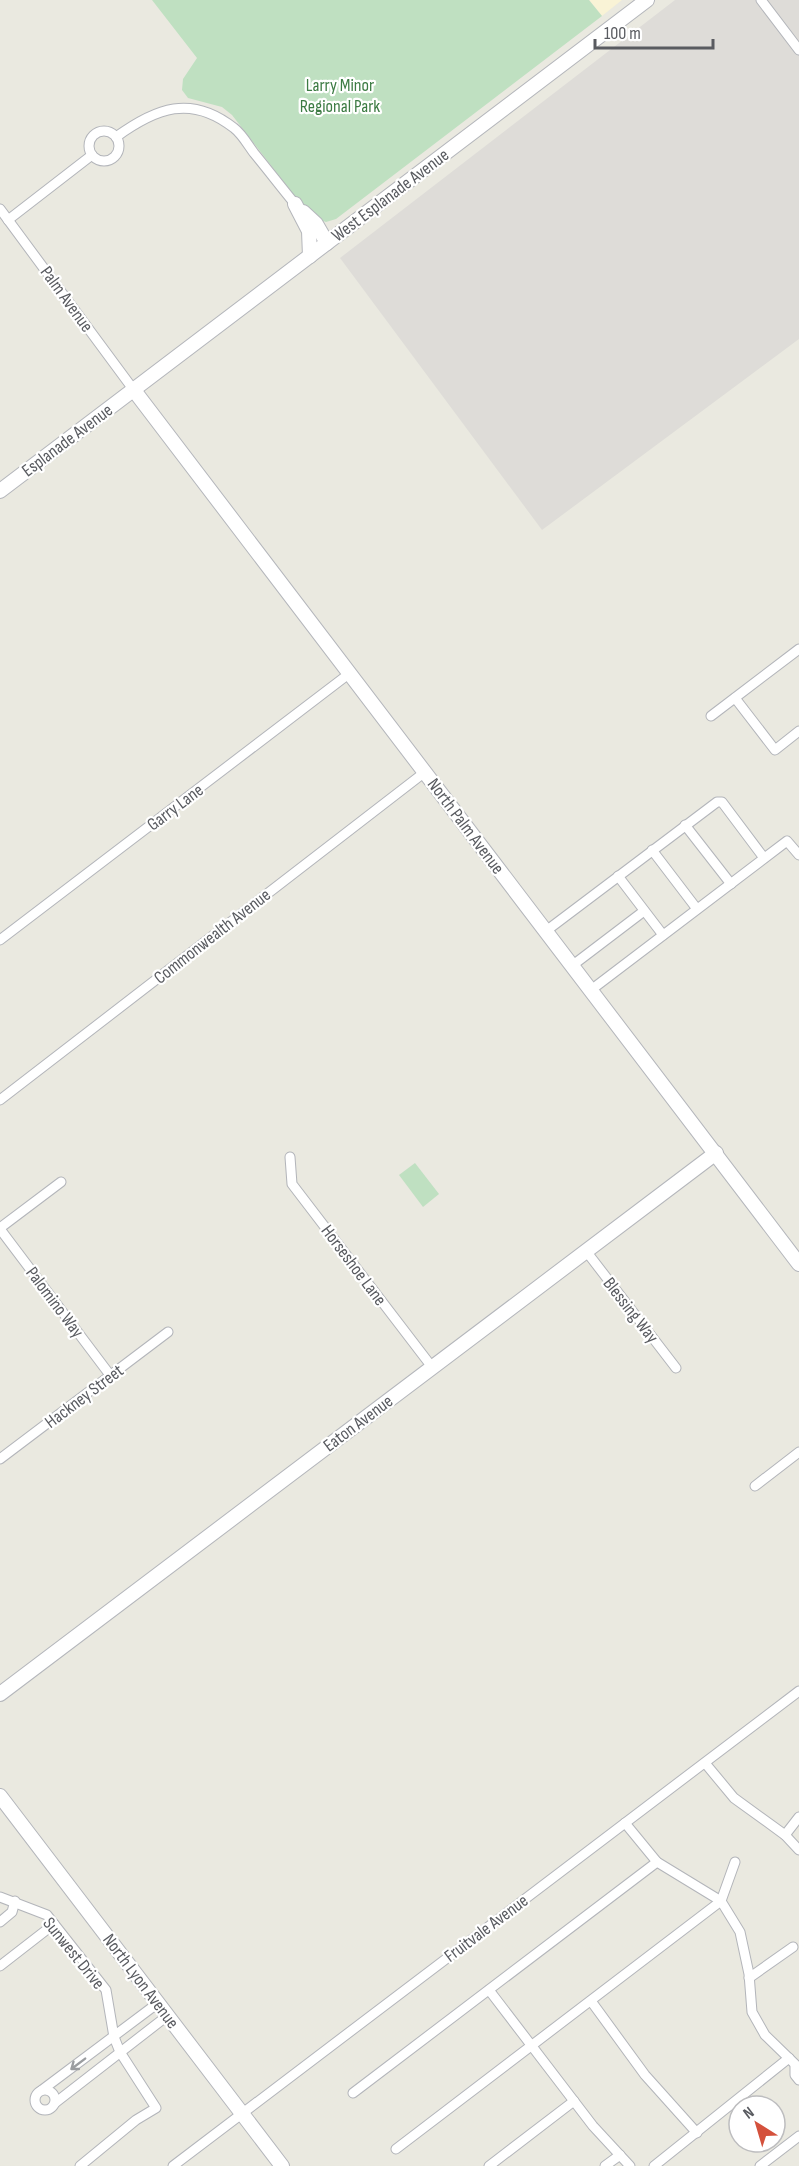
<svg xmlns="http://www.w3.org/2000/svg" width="799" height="2166" font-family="'Sofia Sans Condensed',sans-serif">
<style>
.commercial{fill:#f9f3d6}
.industrial{fill:#dedcd8}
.green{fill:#bfe0c1}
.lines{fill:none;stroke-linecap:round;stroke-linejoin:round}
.street-casing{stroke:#b3b5ba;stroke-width:11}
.secondary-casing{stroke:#b4b6bb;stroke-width:16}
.street{stroke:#fff;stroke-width:9}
.secondary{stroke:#fff;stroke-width:14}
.oneway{stroke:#9b9da0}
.labels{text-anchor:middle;stroke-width:4.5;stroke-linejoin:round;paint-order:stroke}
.park-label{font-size:18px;fill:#3c7b43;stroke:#fff}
.street-label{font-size:18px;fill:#595b60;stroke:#fff}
</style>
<rect width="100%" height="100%" fill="#eae9e0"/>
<polygon class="commercial" points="589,0 622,0 602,16"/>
<polygon class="industrial" points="675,0 799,0 799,339 542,530 340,258"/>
<g class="green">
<polygon points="152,0 589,0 602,16 336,219 326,222 310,216 232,115 222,107 188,98 182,90 183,79 197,58"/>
<polygon points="415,1163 439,1194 423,1207 399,1175"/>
</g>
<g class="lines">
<defs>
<g id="street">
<polyline points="761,0 799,50"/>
<circle cx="104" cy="146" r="15"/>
<path d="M 116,137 C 156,108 191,94 234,128 C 242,134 248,145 254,153 C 268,170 281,187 295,204"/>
<polyline points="0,209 133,389"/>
<polyline points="8,220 92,155"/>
<polyline points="735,698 775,750 799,731"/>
<polyline points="711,716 799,649"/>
<polyline points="685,825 731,884"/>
<polyline points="652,850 697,909"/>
<polyline points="618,876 663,935"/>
<polyline points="546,931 717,802 722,802 764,858"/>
<polyline points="0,940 350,673"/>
<polyline points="573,965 644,911"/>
<polyline points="591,990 787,841 799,855"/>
<polyline points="0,1100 425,772"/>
<polyline points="290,1157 292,1184 432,1367"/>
<polyline points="0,1228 61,1182"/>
<polyline points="0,1229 110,1375"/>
<polyline points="586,1251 676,1368"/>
<polyline points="0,1459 168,1332"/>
<polyline points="755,1486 799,1452"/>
<polyline points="705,1763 734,1798 785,1835 799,1850"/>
<polyline points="625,1823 657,1862 721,1901 740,1932 749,1974 752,2012 765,2035 799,2068"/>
<polyline points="785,1835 799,1817"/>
<polyline points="0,1897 47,1915 106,1990 114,2037 120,2052 156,2108 136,2120 80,2166"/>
<polyline points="0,1922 12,1912 15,1901"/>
<polyline points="0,1966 54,1924"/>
<polyline points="749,1978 793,1947"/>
<polyline points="489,1990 593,2126 630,2166"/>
<polyline points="591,2001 645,2075 697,2133"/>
<polyline points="795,2065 795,2075 799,2080"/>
<polyline points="42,2090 158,2003"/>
<circle cx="45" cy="2100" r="10"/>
<polyline points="353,2093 657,1862"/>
<polyline points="55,2103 167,2016"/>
<polyline points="396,2149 721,1901 735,1862"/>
<polyline points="173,2166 799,1691"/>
<polyline points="489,2166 574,2101"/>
<polyline points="605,2166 620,2155"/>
<polyline points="654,2166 789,2058"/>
<polyline points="760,2166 799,2136"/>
</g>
<g id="secondary">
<polyline points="295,204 309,231 310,256"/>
<polyline points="303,212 316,224 327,243"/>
<polyline points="133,389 799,1264"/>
<polyline points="0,491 647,0"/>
<polyline points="0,1694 716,1153"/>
<polyline points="0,1796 282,2166"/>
</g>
</defs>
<use href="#street" class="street-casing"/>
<use href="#secondary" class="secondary-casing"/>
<use href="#street" class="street"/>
<use href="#secondary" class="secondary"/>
</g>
<defs><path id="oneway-shaft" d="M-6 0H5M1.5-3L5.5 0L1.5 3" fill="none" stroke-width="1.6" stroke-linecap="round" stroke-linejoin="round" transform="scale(1.5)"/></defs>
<use class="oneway" href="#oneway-shaft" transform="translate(78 2064) rotate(143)"/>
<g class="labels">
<g class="park-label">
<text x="340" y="91">Larry Minor<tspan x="340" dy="21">Regional Park</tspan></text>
</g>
<g class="street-label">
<text transform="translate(390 195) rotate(-37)" y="6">West Esplanade Avenue</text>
<text transform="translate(67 299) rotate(54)" y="6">Palm Avenue</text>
<text transform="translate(67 440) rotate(-37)" y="6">Esplanade Avenue</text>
<text transform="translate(175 807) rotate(-37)" y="6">Garry Lane</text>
<text transform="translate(466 826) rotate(53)" y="6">North Palm Avenue</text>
<text transform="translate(212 936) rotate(-38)" y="6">Commonwealth Avenue</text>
<text transform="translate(354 1265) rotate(53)" y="6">Horseshoe Lane</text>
<text transform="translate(55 1302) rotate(53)" y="6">Palomino Way</text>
<text transform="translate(631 1310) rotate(52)" y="6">Blessing Way</text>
<text transform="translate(84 1396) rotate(-37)" y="6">Hackney Street</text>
<text transform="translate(358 1423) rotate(-37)" y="6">Eaton Avenue</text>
<text transform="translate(486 1928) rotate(-37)" y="6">Fruitvale Avenue</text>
<text transform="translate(74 1953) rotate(51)" y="6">Sunwest Drive</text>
<text transform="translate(141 1981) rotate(53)" y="6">North Lyon Avenue</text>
</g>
</g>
<g transform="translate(757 2124) rotate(323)"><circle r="28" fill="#ffffff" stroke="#bdbdbf" stroke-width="1.5"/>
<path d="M0-4.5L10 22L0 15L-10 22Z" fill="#d4513c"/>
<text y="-9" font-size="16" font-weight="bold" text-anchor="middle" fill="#595b60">N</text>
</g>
<path d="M595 39v9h118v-9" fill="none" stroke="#595b60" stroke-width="3"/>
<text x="604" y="39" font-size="18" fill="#595b60" stroke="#ffffff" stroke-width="4.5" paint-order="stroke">100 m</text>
</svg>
